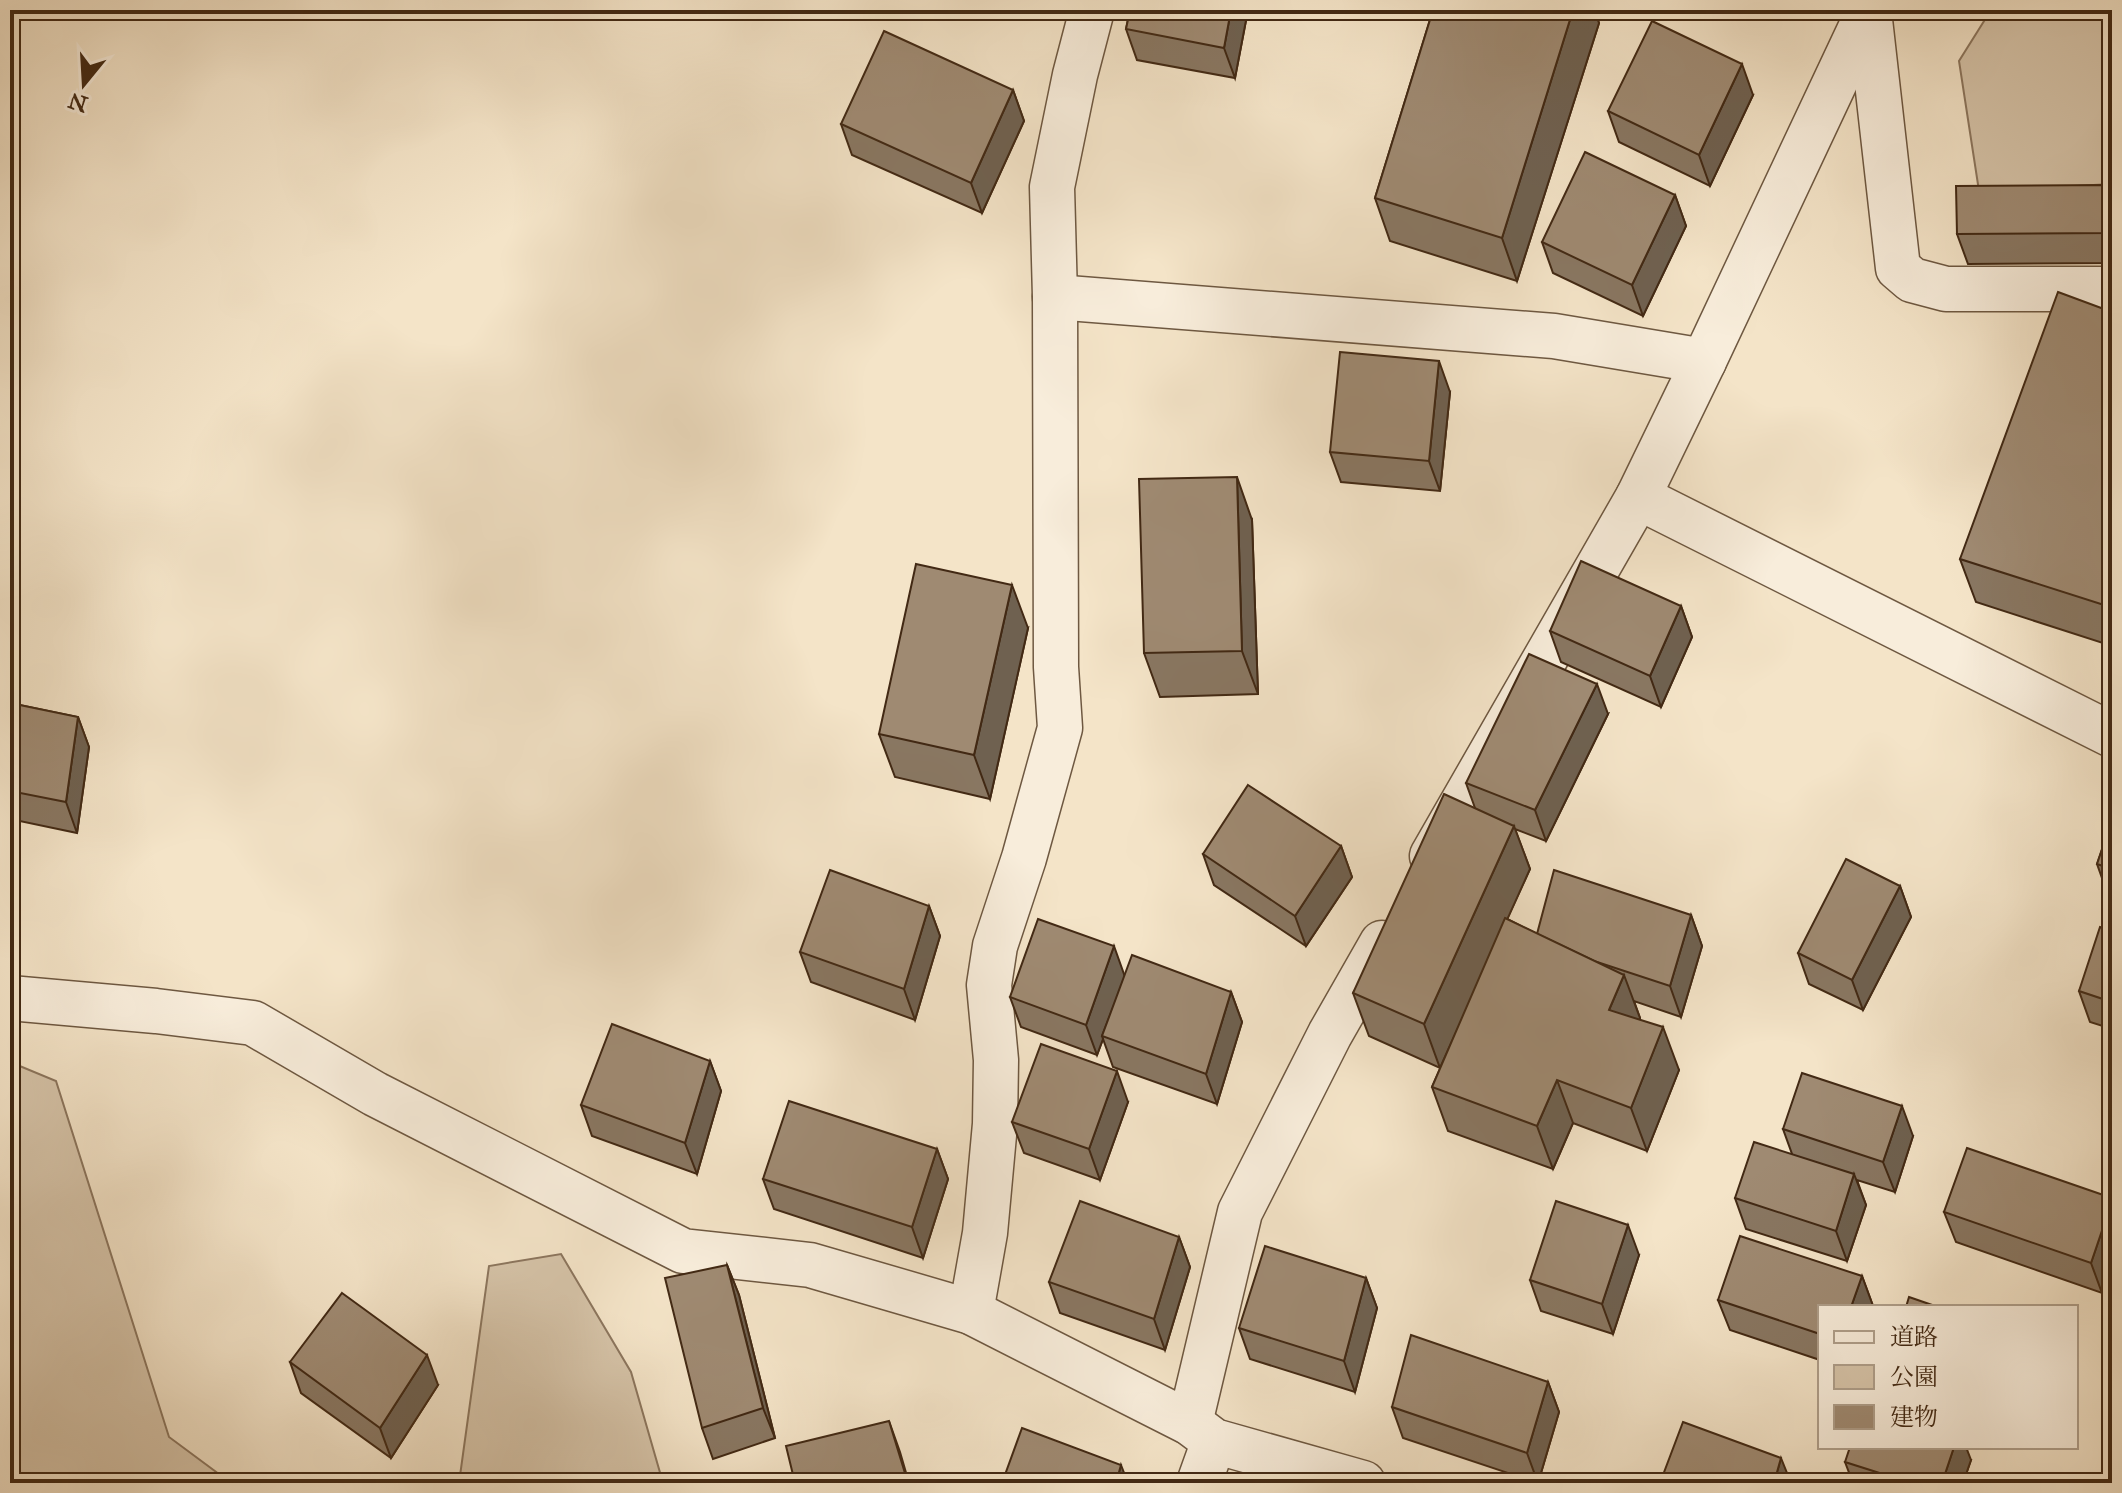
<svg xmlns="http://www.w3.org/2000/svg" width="2122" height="1493" font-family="'IM FELL Great Primer','Noto Serif JP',serif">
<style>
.green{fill:#d6c4a9;stroke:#8c765e;stroke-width:2}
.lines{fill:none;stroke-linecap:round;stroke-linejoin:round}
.minor-casing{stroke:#6e5841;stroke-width:47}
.minor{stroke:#f8eddb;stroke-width:44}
.wall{fill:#897762;stroke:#422914;stroke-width:2}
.shaded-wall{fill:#6f6150;stroke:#422914;stroke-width:2}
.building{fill:#9f8a72;stroke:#422914;stroke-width:2}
</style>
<rect width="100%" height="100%" fill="#f4e4c8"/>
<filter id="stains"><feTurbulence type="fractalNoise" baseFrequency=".0025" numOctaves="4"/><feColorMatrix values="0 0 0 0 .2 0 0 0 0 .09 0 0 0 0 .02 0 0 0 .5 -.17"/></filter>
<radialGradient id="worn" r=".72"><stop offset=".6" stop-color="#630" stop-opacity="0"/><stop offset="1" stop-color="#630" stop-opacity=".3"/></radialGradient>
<g class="green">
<polygon points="1991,10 2112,10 2112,184 1979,191 1959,61"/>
<polygon points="10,1062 56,1081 169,1437 231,1483 10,1483"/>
<polygon points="561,1254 631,1372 663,1483 459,1483 489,1266"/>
</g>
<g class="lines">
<defs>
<g id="minor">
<polyline points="1869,11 1898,268 1912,280 1946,289 2112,289"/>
<polyline points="1055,297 1554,336 1704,361"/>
<polyline points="1638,497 2112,735"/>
<polyline points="1432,856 1638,497 1704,361 1869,10"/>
<polyline points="10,998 156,1011 253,1023 375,1094 683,1251 810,1265 971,1312 1190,1423 1214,1441 1363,1483"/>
<polyline points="971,1312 985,1233 995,1124 996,1060 989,985 995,946 1024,858 1060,728 1056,667 1055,297 1052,187 1075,75 1092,10"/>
<polyline points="1190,1423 1240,1212 1330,1034 1382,943"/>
<polyline points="1199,1483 1214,1441"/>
</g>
</defs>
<use href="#minor" class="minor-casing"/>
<use href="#minor" class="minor"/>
</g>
<g class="wall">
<polygon points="1130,10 1248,10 1235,78 1137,60 1126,29"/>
<polygon points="1433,10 1594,10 1599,23 1517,281 1390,241 1375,198"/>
<polygon points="1013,90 1024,121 982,213 852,155 841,124"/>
<polygon points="1753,95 1710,186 1619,142 1608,111"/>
<polygon points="2112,185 2112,263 1968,264 1957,234"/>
<polygon points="1675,195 1686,226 1643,316 1553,273 1542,242"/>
<polygon points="2112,312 2112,646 1976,602 1960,559"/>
<polygon points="1450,392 1440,491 1341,482 1330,452"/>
<polygon points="1252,520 1258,694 1160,697 1144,653"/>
<polygon points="1681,606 1692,637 1661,707 1561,662 1550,631"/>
<polygon points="1028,628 990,799 895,777 879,734"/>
<polygon points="10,703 78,717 89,747 77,833 10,819"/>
<polygon points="1608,714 1546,841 1515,829 1530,869 1507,919 1537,934 1691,915 1702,946 1681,1017 1634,1001 1640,1018 1640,1020 1679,1070 1647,1151 1573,1123 1553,1169 1448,1131 1432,1087 1463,1017 1440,1068 1369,1036 1353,993 1475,808 1466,783"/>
<polygon points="2112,820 2112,896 2108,895 2097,864"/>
<polygon points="1341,846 1352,877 1306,946 1214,885 1203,854"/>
<polygon points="1900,886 1911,917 1863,1010 1809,984 1798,953"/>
<polygon points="929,906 940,936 915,1020 811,982 800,952"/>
<polygon points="2112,931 2112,1029 2090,1022 2079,991"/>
<polygon points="1125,975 1231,992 1242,1022 1217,1104 1113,1067 1103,1039 1097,1055 1021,1027 1010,997"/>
<polygon points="710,1061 721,1091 697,1174 592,1136 581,1105"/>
<polygon points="1128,1102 1100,1180 1024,1153 1012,1122"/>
<polygon points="1783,1129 1913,1136 1895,1192 1857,1180 1866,1205 1847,1261 1746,1229 1735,1198 1792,1154"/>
<polygon points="937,1149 948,1179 923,1258 774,1209 763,1179"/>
<polygon points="2112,1198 2102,1293 1956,1242 1944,1212"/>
<polygon points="1179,1237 1190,1267 1165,1350 1060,1313 1049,1282"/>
<polygon points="1639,1255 1613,1334 1541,1311 1530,1280"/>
<polygon points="727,1265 739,1295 775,1438 713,1459 702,1428"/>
<polygon points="1862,1276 1873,1306 1820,1307 1820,1360 1730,1330 1718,1300"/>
<polygon points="1366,1278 1377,1308 1355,1392 1250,1359 1239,1328"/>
<polygon points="290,1362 438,1385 391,1458 301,1393"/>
<polygon points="1548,1382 1559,1412 1538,1483 1403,1438 1392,1407"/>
<polygon points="1971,1460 1963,1483 1853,1483 1845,1462"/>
</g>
<g class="shaded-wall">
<polygon points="1231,10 1248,10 1235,78 1224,48"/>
<polygon points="1573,10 1594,10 1599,23 1517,281 1502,238"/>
<polygon points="1742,64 1753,95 1710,186 1699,155"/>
<polygon points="1013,90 1024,121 982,213 971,183"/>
<polygon points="1675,195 1686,226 1643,316 1632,285"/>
<polygon points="1439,361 1450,392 1440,491 1429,461"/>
<polygon points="1237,477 1252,520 1258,694 1242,651"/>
<polygon points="2112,583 2112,628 2104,605"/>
<polygon points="1012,585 1028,628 990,799 974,755"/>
<polygon points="1681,606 1692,637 1661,707 1650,676"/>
<polygon points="1597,684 1608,714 1546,841 1535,810"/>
<polygon points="78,717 89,747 77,833 66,802"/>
<polygon points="1514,826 1530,869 1440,1068 1424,1024"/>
<polygon points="1341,846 1352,877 1306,946 1295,916"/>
<polygon points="1900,886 1911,917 1863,1010 1852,980"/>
<polygon points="929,906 940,936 915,1020 904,989"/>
<polygon points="1691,915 1702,946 1681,1017 1670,986"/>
<polygon points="1114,946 1125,977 1102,1036 1103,1039 1097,1055 1086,1025"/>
<polygon points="1624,975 1640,1018 1624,1054 1609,1010"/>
<polygon points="1231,992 1242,1022 1217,1104 1206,1074"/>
<polygon points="1663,1027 1679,1070 1647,1151 1631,1108"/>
<polygon points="710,1061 721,1091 697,1174 685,1143"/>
<polygon points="1117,1071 1128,1102 1100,1180 1089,1149"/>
<polygon points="1557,1080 1573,1123 1553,1169 1537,1126"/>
<polygon points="1902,1106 1913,1136 1895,1192 1883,1162"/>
<polygon points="937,1149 948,1179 923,1258 912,1227"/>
<polygon points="1854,1174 1866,1205 1847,1261 1836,1231"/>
<polygon points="2112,1201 2112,1264 2102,1293 2091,1263"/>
<polygon points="1628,1225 1639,1255 1613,1334 1602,1304"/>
<polygon points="1179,1237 1190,1267 1165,1350 1154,1319"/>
<polygon points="727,1265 739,1295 775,1438 763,1408"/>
<polygon points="1862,1276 1873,1306 1873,1307 1851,1307"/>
<polygon points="1366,1278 1377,1308 1355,1392 1344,1361"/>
<polygon points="427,1355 438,1385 391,1458 380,1428"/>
<polygon points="1548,1382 1559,1412 1538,1483 1527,1453"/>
<polygon points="889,1421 900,1452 909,1483 908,1483"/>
<polygon points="1954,1447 1966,1447 1971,1460 1963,1483 1942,1483"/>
<polygon points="1781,1458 1791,1483 1774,1483"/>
<polygon points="1121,1465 1128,1483 1116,1483"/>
</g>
<g class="building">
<polygon points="1130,10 1231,10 1224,48 1126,29"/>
<polygon points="1433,10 1573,10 1502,238 1375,198"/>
<polygon points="1652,21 1742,64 1699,155 1608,111"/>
<polygon points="884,31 1013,90 971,183 841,124"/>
<polygon points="1585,152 1675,195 1632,285 1542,242"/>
<polygon points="2112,185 2112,233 1957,234 1956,186"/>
<polygon points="2058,292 2112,312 2112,583 2104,605 1960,559"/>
<polygon points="1340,352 1439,361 1429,461 1330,452"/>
<polygon points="1237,477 1242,651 1144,653 1139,479"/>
<polygon points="1581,561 1681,606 1650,676 1550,631"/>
<polygon points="916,564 1012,585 974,755 879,734"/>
<polygon points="1529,654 1597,684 1535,810 1466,783"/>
<polygon points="10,703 78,717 66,802 10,791"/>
<polygon points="1248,785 1341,846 1295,916 1203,854"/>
<polygon points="1444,794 1514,826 1424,1024 1353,993"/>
<polygon points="2112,820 2112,869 2097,864"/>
<polygon points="1846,859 1900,886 1852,980 1798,953"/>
<polygon points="830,870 929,906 904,989 800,952"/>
<polygon points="1554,870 1691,915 1670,986 1594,961 1537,934"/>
<polygon points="1505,918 1624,975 1609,1010 1663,1027 1631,1108 1557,1080 1537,1126 1432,1087"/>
<polygon points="1038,919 1114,946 1086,1025 1010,997"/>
<polygon points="2100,927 2112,931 2112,1002 2079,991"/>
<polygon points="1132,955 1231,992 1206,1074 1102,1036"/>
<polygon points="612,1024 710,1061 685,1143 581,1105"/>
<polygon points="1041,1044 1117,1071 1089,1149 1012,1122"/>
<polygon points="1802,1073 1902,1106 1883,1162 1783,1129"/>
<polygon points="789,1101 937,1149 912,1227 763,1179"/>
<polygon points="1754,1142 1854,1174 1836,1231 1735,1198"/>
<polygon points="1967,1148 2112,1198 2112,1201 2091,1263 1944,1212"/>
<polygon points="1080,1201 1179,1237 1154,1319 1049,1282"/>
<polygon points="1556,1201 1628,1225 1602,1304 1530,1280"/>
<polygon points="1740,1236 1862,1276 1851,1307 1820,1307 1820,1334 1718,1300"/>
<polygon points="1265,1246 1366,1278 1344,1361 1239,1328"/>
<polygon points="727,1265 763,1408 702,1428 665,1278"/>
<polygon points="342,1293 427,1355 380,1428 290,1362"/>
<polygon points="1909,1297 1938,1307 1906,1307"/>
<polygon points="1411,1335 1548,1382 1527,1453 1392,1407"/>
<polygon points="889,1421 908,1483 795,1483 786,1446"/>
<polygon points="1683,1422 1781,1458 1774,1483 1660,1483"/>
<polygon points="1022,1428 1121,1465 1116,1483 1002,1483"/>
<polygon points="1850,1447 1954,1447 1942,1483 1911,1483 1845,1462"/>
</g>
<rect width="2122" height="1493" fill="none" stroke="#f4e4c8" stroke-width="40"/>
<rect x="12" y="12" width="2098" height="1469" fill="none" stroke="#422914" stroke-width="4"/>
<rect x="20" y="20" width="2082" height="1453" fill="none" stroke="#422914" stroke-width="2"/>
<rect x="1818" y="1305" width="260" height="144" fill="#f8eddb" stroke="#af9f8b" stroke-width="2"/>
<rect x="1834" y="1331" width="40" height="12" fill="#f8eddb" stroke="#af9f8b" stroke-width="2"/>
<text x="1890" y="1345" font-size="24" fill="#422914">道路</text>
<rect x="1834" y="1365" width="40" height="24" fill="#d6c4a9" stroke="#af9f8b" stroke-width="2"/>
<text x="1890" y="1385" font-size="24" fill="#422914">公園</text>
<rect x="1834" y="1405" width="40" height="24" fill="#9f8a72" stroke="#af9f8b" stroke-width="2"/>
<text x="1890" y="1425" font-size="24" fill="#422914">建物</text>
<g transform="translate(84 84) rotate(198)" stroke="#f8eddb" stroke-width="6" paint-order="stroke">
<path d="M0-6L14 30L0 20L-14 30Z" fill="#422914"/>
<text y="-12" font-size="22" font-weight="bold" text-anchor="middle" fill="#422914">N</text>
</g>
<rect width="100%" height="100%" filter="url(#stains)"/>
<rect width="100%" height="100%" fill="url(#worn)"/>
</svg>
